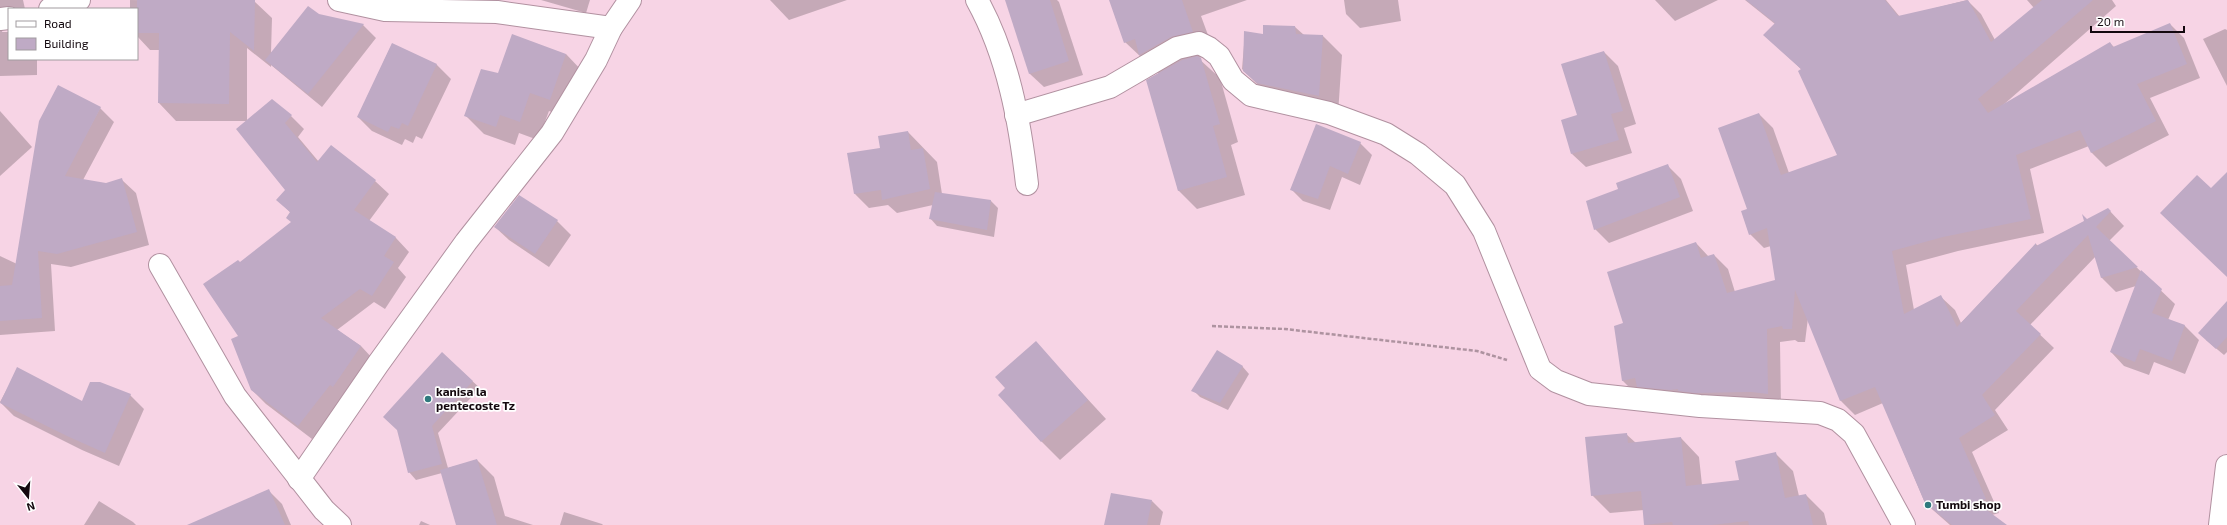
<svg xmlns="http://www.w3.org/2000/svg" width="2227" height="525" font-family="'Exo 2',sans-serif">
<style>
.shadow{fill:#0003}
.building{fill:#bfaac5}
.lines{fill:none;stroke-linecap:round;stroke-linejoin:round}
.minor-casing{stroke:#b191a0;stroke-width:24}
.path{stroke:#ae93a0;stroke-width:2.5;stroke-dasharray:4 2;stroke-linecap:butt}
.minor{stroke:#fff;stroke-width:22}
.poi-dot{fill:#30797e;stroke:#fff;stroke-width:1.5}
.labels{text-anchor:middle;stroke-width:3.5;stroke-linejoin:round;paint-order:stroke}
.poi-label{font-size:12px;font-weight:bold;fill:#13080e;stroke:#fff;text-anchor:start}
</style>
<rect width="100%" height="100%" fill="#f7d4e5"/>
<g class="shadow">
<polygon points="0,0 23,0 25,9 9,9 2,32 9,32 9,59 37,59 37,75 0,76"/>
<polygon points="130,0 254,1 272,18 271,53 318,15 363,25 376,38 322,107 271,65 271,67 247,48 247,121 291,116 304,129 298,137 319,162 375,181 389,194 369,221 396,238 409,252 398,268 406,277 385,309 374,302 337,330 361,346 374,360 312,439 266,404 252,390 240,336 240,263 292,223 291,213 278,200 287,190 246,121 176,121 159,103 160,50 150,50 137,36 137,9 130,9"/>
<polygon points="541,0 590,0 586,13"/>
<polygon points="770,0 847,0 789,20"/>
<polygon points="1010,0 1057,0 1059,2 1083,75 1044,87 1030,74"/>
<polygon points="1110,0 1247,0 1201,16 1215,54 1198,58 1220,78 1238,142 1231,145 1245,195 1197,209 1178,190 1159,74 1125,42"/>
<polygon points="1344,0 1398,0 1401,21 1360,28 1346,14"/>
<polygon points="1655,0 1718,0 1675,21"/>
<polygon points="1745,0 1886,0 1900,17 1967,0 1981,14 1995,40 2034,8 2027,0 2112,0 2116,6 2002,106 2110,43 2115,48 2170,24 2184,38 2200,78 2150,98 2169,135 2106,167 2092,153 2089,146 2030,169 2044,233 1958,251 1906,265 1914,310 1941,297 1955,310 1961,323 2036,244 2038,246 2108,209 2124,226 2109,241 2175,304 2168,320 2185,326 2199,340 2185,374 2154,362 2149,375 2124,366 2111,352 2136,286 2116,292 2102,278 2096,256 2030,325 2054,348 1995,410 2008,430 1972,452 1999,513 1992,515 2004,525 1950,525 1925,503 1883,403 1855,415 1841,401 1808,318 1805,342 1798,342 1795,340 1780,342 1781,407 1636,394 1622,380 1624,324 1696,243 1709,257 1714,255 1728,269 1735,292 1776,281 1771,246 1764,248 1750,234 1748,210 1759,114 1773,128 1789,173 1839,156 1802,70 1765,35 1775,24"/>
<polygon points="1295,27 1304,35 1323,36 1342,55 1338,114 1261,88 1242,69 1245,33 1265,35"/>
<polygon points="2225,29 2227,30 2227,86 2203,39"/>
<polygon points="392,44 437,65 451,79 422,139 416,136 413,143 405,139 402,145 372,131 358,117"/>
<polygon points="1604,52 1618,66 1636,124 1624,128 1632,153 1586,167 1572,154"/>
<polygon points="566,54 584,73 568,118 549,111 538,140 519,133 515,145 484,134 465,115 498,74"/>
<polygon points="100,108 114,122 83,180 106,184 122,180 136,193 149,245 71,267 51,264 55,331 0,335 0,256 17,264"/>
<polygon points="0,111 32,147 0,176"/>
<polygon points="908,132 937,162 942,194 991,201 998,208 994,237 937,226 930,218 933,205 897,213 888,205 869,208 855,194 848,154 881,149"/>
<polygon points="1360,143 1372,155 1360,185 1342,177 1330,210 1303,201 1291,189"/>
<polygon points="1667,165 1681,179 1693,211 1609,243 1595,229 1619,189"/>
<polygon points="557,221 571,235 549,267 509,240 495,227"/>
<polygon points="2227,314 2227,352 2224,355 2206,340"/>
<polygon points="1036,343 1106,419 1060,460 1041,441 1007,388"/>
<polygon points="442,354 480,388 438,433 448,468 477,460 494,477 505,516 533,525 457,525 442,473 416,480 409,472"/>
<polygon points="1242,366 1249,374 1228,410 1200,397 1193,390"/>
<polygon points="18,369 82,403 130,395 144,409 119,466 82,450 14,416 0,402"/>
<polygon points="1626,434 1636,443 1681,438 1699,457 1702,485 1740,481 1775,453 1793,471 1799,496 1806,495 1824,513 1827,525 1645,525 1644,510 1610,513 1592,495"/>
<polygon points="269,491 282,504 291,525 225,525"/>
<polygon points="99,501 133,522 136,525 84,525"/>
<polygon points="1152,501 1163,512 1160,525 1105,525"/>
<polygon points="564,512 602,524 603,525 560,525"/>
<polygon points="421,521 430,525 419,525"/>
</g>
<g class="building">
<polygon points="137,0 255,0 254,51 230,32 229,104 158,103 159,33 137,33"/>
<polygon points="1005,0 1050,0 1069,61 1029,74"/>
<polygon points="1109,0 1182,0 1193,32 1171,37 1139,55 1135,39 1124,43"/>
<polygon points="1746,0 1885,0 1898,16 1968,0 1991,42 2042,0 2093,0 1978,99 1988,113 2110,42 2113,47 2170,23 2187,64 2137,84 2156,121 2091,153 2080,130 2016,155 2031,219 1943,237 1892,251 1904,314 1941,295 1957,327 2036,243 2036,246 2084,221 2082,214 2087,219 2108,208 2111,211 2096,227 2138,267 2101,278 2088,235 2016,311 2041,334 1982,395 1995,415 1959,438 1986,499 1976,502 2007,525 1952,525 1925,503 1875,387 1840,401 1795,290 1792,329 1783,329 1782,326 1767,329 1768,394 1751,392 1695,393 1678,391 1678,389 1670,390 1637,387 1635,378 1622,381 1614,326 1623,323 1607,272 1696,242 1701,258 1714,254 1727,293 1775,280 1767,228 1749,235 1741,211 1747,209 1718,128 1759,113 1781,175 1837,155 1798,71 1801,69 1763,35 1775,23"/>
<polygon points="308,6 319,14 364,24 308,94 265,60"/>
<polygon points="1263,25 1295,26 1296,34 1323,35 1319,96 1257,83 1243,71 1244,31 1263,34"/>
<polygon points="512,34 566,54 550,100 530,93 520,122 500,115 496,127 464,116 481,69 498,73"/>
<polygon points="392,43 437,64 408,126 402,123 399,129 391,126 388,132 357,117"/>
<polygon points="1604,51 1623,111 1611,114 1619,140 1571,154 1561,120 1577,115 1561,64"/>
<polygon points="1197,56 1201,58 1220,124 1213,126 1227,177 1178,191 1146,80 1182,60"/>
<polygon points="58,85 101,107 65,176 106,183 122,178 137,232 57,254 38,251 42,318 0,321 0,286 12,285 39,121"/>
<polygon points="272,99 292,115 285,123 317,162 331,145 376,180 354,210 396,237 384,256 394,262 372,296 360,289 321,318 361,346 333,387 330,385 298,426 251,390 231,339 238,336 203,284 238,260 240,262 291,222 286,218 290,212 276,200 285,190 236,129"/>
<polygon points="1316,124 1361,142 1348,174 1330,166 1318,199 1290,190"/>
<polygon points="908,131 911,150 923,148 930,189 882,200 881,190 854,194 847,153 880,148 878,136"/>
<polygon points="1668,164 1680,197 1594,230 1586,201 1618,189 1616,183"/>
<polygon points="2227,172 2227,277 2160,213 2197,175 2211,188"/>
<polygon points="935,192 991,200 987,230 929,219"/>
<polygon points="519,195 558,220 535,254 494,227"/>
<polygon points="2141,270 2162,289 2152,313 2185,325 2172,361 2140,349 2135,362 2110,352"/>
<polygon points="2227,301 2227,337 2216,349 2198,333"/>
<polygon points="1036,341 1088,400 1041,442 998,395 1005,388 995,377"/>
<polygon points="1217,350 1243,366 1220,403 1191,391"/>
<polygon points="442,352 473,381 432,426 442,464 408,473 397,430 383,417"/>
<polygon points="17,367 82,401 90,382 100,382 131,394 105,453 67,436 0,403"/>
<polygon points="1627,433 1628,443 1681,437 1686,486 1739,480 1735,461 1776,452 1785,498 1806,494 1813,525 1749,525 1748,521 1711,525 1673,525 1672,522 1644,525 1641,491 1591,496 1585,437"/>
<polygon points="477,459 497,525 456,525 440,470"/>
<polygon points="269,489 285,525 187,525"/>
<polygon points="1111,493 1152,500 1147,525 1104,525"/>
</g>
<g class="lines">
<defs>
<g id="minor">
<polyline points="339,0 385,10 497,12 611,28"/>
<path d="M 977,0 C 1008,56 1020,122 1027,184"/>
<polyline points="50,9 79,0"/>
<polyline points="0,19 9,18"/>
<polyline points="1016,115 1110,87 1177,48 1199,43 1209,48 1219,56 1233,80 1251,95 1329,113 1386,134 1418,154 1455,185 1484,231 1540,369 1556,381 1589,394 1700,406 1820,413 1838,420 1854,434 1904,525"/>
<polyline points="160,265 235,396 324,510 340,525"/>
<polyline points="299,479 378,364 466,242 552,133 596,60 611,28 630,0"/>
<polyline points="2220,525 2227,466"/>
</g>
</defs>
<use href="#minor" class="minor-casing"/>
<polyline class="path" points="1212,326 1285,329 1477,351 1507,360"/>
<use href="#minor" class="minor"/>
</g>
<g class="poi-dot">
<circle cx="428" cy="399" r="4"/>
<circle cx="1928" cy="505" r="4"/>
</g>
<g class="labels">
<g class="poi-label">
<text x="436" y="396">kanisa la<tspan x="436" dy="14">pentecoste Tz</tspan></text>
<text x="1936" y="509">Tumbi shop</text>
</g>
</g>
<rect x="8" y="8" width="130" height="52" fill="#ffffff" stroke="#a19c9f"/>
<rect x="16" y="21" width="20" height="6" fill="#ffffff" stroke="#a19c9f"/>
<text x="44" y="28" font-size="12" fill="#13080e">Road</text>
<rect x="16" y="38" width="20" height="12" fill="#bfaac5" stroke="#a19c9f"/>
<text x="44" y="48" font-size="12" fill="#13080e">Building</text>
<g transform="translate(28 497) rotate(163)" stroke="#ffffff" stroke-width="3" paint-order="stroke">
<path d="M0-3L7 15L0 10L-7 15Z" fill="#13080e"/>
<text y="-6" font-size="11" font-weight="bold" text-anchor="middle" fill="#13080e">N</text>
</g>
<path d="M2091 26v6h93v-6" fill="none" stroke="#13080e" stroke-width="2"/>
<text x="2097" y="26" font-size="12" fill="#13080e" stroke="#ffffff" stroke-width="3" paint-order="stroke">20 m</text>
</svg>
